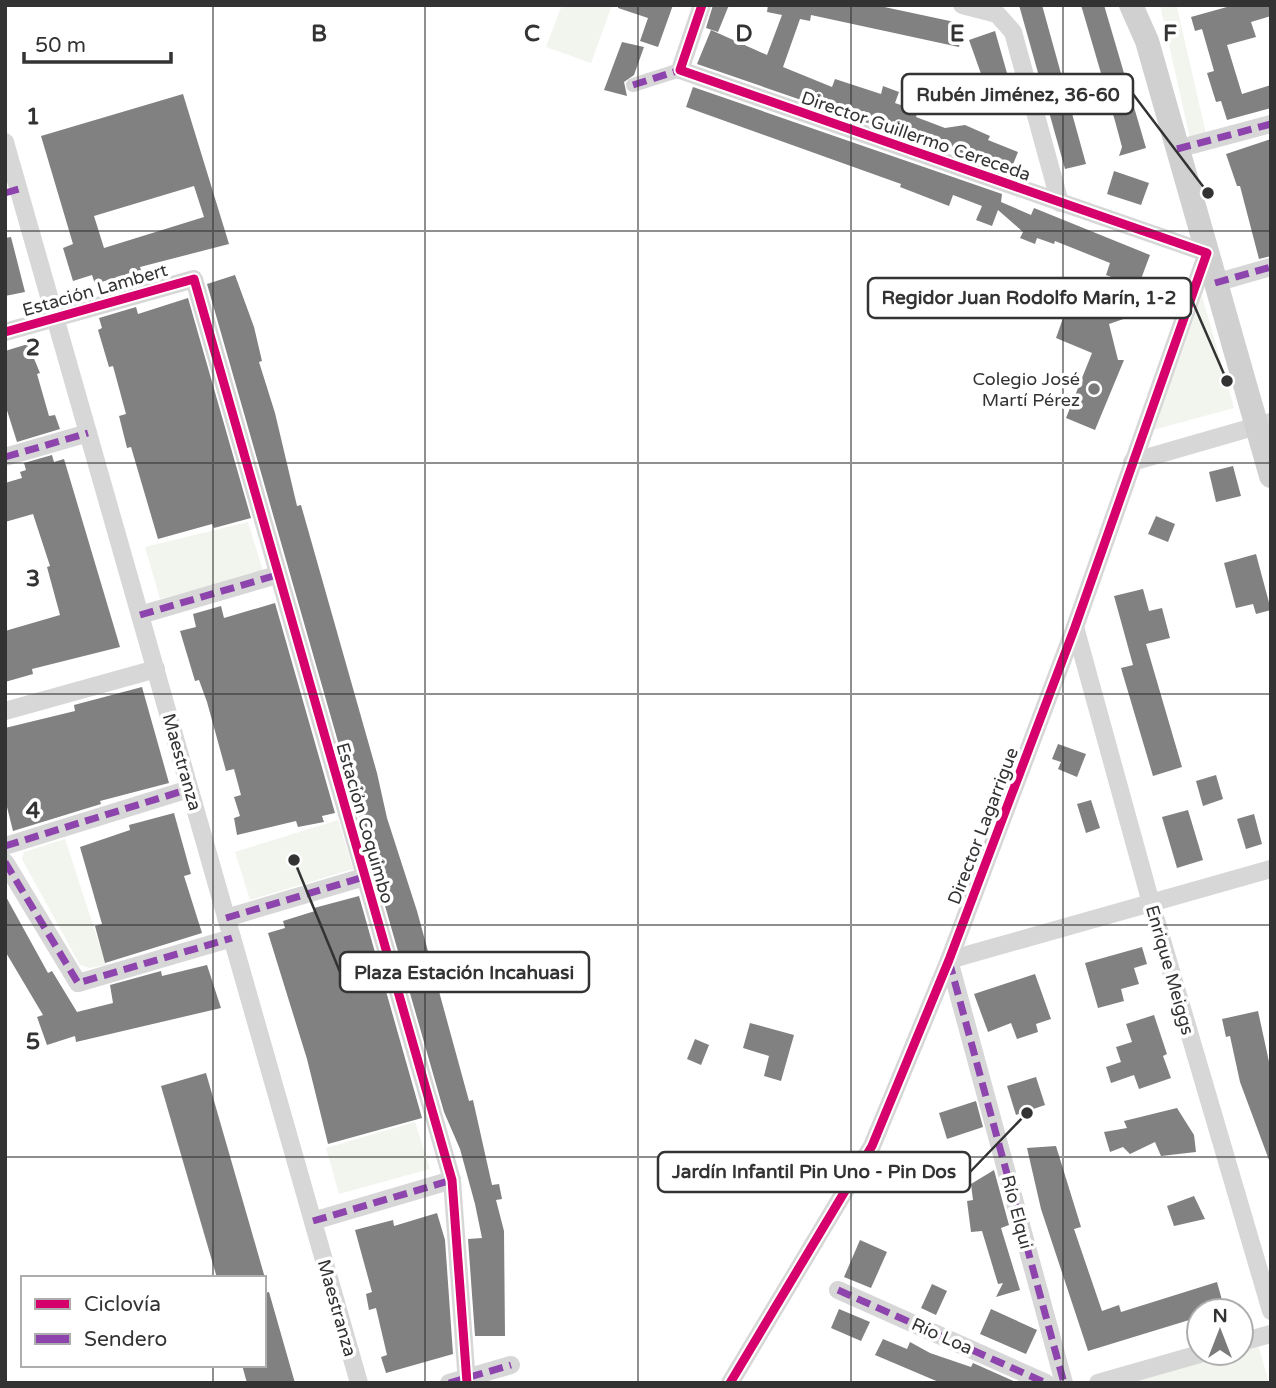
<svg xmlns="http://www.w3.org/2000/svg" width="1276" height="1388" font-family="'Varela Round',sans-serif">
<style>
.green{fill:#f1f5ed}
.building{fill:#818181;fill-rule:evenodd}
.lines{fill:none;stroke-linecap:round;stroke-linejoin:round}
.pedestrian{stroke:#d7d7d7;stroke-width:14}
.minor{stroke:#d7d7d7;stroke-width:18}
.secondary{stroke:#d0d0d0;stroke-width:24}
.quiet{stroke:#8e44ad;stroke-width:7;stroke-dasharray:14 7;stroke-linecap:butt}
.cycleway-casing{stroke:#fff;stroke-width:13}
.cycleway{stroke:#d6006c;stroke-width:9}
.grid{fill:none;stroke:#333;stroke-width:2;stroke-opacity:0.55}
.poi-dot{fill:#7a7a7a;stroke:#fff;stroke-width:2.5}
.labels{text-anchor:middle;stroke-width:7;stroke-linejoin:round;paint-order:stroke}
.street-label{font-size:18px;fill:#333;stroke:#fff}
.poi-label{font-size:18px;fill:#333;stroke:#fff;text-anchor:end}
.grid-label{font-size:23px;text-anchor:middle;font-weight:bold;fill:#333;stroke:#fff;stroke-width:7;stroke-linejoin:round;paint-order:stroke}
.leader{fill:none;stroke:#333;stroke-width:2.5}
.callout-dot{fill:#333;stroke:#fff;stroke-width:2.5}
.callout{fill:#fff;stroke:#333;stroke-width:2.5}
.callout-label{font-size:19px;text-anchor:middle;font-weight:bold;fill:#333}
</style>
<rect width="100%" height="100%" fill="#fff"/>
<g class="green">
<polygon points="562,5 612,5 591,63 546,47"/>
<polygon points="1160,5 1180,5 1177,7 1206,134 1190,138"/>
<polygon points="1202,296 1234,408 1153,430"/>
<polygon points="248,522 263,571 160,599 145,547"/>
<polygon points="338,820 353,869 250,900 235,852"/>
<polygon points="65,839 106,965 90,968 80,965 22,859 24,852"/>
<polygon points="415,1122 430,1169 339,1194 326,1148"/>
<polygon points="1257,1341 1269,1383 1114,1383 1217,1353 1241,1353 1241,1346"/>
</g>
<g class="building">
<polygon points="618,5 673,5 658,47 640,41 648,18 618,8"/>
<polygon points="713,5 729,5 718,32 706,28"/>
<polygon points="768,5 875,5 964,24 959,47 811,15 810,21 800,19 783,67 832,87 835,79 881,94 883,86 899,92 895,103 918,111 916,117 945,128 965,125 990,136 988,140 1018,152 1010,172 697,64 711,30 767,55 782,15 767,12"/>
<polygon points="1019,5 1042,5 1086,164 1065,169"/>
<polygon points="1081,5 1104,5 1146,148 1119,156 1122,147 1115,121"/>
<polygon points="1234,5 1271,5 1271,16 1251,22 1256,37 1227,45 1242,94 1271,85 1271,108 1227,120 1221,101 1216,102 1207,73 1214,71 1202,29 1195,31 1191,17"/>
<polygon points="995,31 1011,87 966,101 955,96 957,81 985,85 969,40"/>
<polygon points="622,42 644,47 634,75 624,82 627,96 604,90"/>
<polygon points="693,87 1002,194 1001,202 1031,215 1034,208 1150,255 1138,287 1106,275 1110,263 1055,241 1054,244 1037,238 1035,244 1020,238 1023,232 998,210 992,226 976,220 982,206 953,195 949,206 900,187 901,184 686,107"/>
<path d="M 183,94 L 229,244 L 140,267 L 141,270 L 95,284 L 92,275 L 73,281 L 63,248 L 73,244 L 41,136 ZM 194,186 L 204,217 L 104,248 L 94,216 Z"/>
<polygon points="1271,139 1271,256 1259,259 1240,186 1237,186 1226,154"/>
<polygon points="1114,171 1149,183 1141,205 1107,194"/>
<polygon points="11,237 25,292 5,296 5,238"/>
<polygon points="235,275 254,327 262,361 259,362 275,413 297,506 301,505 377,773 387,818 417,911 469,1101 473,1100 492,1185 499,1184 502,1199 496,1200 504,1231 505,1336 475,1336 468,1239 482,1238 475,1204 460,1149 444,1112 207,284"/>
<polygon points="1135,296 1130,308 1141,313 1109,324 1118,360 1124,360 1095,430 1066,418 1092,353 1056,338 1063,318"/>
<polygon points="188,298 251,518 214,528 212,524 158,539 131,447 127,448 119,416 126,414 113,366 109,367 98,330 102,328 99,318 136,307 138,314"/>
<polygon points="28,344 40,373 37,374 49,416 55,415 60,429 17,442 5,404 5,351"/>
<polygon points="52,455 54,462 64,459 120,647 32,669 33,674 5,682 5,631 60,615 47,567 50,566 33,514 5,522 5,483 22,478 20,472 26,470 24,463"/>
<polygon points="1233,466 1241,496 1216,502 1209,472"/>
<polygon points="1156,516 1175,524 1168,542 1148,534"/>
<polygon points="1256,554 1271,610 1256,614 1253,604 1236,608 1224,563"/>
<polygon points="1143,589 1149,611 1162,608 1170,638 1146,644 1182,767 1153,776 1121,668 1133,665 1114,596"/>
<polygon points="275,603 335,813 322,816 324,822 298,827 296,821 237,835 234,818 240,816 234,797 241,795 234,769 226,771 207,702 199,680 195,681 180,631 196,627 193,614 221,606 224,618"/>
<polygon points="142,687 169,783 100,801 101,804 13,831 5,799 5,728 75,711 74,705"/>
<polygon points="1058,744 1086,754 1077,777 1058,769 1061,762 1052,759"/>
<polygon points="1216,775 1223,799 1203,806 1196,781"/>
<polygon points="1091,800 1100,828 1086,833 1077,804"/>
<polygon points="1188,810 1203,860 1177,868 1162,817"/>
<polygon points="174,813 191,874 184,876 202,933 105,963 95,926 102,924 80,847 130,830 129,825"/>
<polygon points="1254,814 1262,844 1246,849 1237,819"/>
<polygon points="5,895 48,973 52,971 77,1012 113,1003 110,985 161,971 162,976 207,965 221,1008 76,1042 75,1036 47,1045 37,1017 43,1015 5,951"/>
<polygon points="359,896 422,1118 328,1144 307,1059 268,933 285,928 283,921 315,911 314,908"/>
<polygon points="1142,947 1147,964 1134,968 1139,984 1121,989 1124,1001 1098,1008 1085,963"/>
<polygon points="1035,974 1051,1019 1036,1024 1038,1032 1017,1039 1011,1023 988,1032 974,994"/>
<polygon points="1258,1011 1271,1071 1269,1160 1240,1082 1230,1036 1226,1037 1222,1019"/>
<polygon points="1154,1015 1167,1054 1163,1056 1171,1078 1139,1089 1134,1075 1111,1083 1106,1067 1121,1062 1116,1047 1132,1042 1126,1024"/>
<polygon points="750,1023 794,1035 781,1081 764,1076 769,1056 743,1048"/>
<polygon points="695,1039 709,1045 701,1065 687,1059"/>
<polygon points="206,1073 265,1278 217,1278 161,1086"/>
<polygon points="1036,1077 1045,1105 1016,1115 1007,1086"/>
<polygon points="976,1101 983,1127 947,1139 939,1113"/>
<polygon points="1177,1108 1194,1135 1196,1152 1161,1156 1155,1142 1130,1154 1123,1147 1110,1152 1104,1132 1127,1128 1124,1121"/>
<polygon points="1056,1146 1081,1227 1074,1229 1102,1311 1119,1305 1121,1312 1217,1282 1225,1311 1199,1311 1199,1317 1088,1351 1041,1209 1027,1148"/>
<polygon points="994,1170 1009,1225 1001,1228 1020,1290 996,1297 1003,1283 998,1284 982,1231 971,1232 967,1201 973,1200 971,1184"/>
<polygon points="1194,1196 1205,1219 1174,1226 1167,1206"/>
<polygon points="437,1213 445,1240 453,1354 386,1373 381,1357 387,1355 376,1308 369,1310 366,1294 372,1292 355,1230 393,1220 394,1226"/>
<polygon points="860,1240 887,1252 871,1288 844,1277"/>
<polygon points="932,1284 947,1291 936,1315 921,1308"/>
<polygon points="269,1292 295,1383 247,1383 242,1365 264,1365 264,1293"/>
<polygon points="839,1309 870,1322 861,1341 831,1328"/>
<polygon points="991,1309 1037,1330 1026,1354 980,1334"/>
<polygon points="883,1339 907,1349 910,1342 930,1353 971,1367 973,1363 1018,1383 941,1383 875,1355"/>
</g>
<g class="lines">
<polyline class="pedestrian" points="633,85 680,70"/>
<g class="minor">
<polyline points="702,5 680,70 1207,253 1075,627 949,960 872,1146 730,1383"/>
<polyline points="962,5 997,14 1013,32 1060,203"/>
<polyline points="5,142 359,1383"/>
<polyline points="1177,149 1271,124"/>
<polyline points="1215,283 1271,267"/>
<polyline points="5,332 194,279 452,1180 467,1383"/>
<polyline points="5,457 88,433"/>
<polyline points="1132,462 1271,422"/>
<polyline points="140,615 277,575"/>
<polyline points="1075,627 1151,903 1271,1311"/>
<polyline points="5,711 156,669"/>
<polyline points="5,846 189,789"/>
<polyline points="5,862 78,983 232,938"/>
<polyline points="226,918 364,877"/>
<polyline points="313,1221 452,1180"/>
<polyline points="838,1290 1046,1383"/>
<polyline points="1241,1342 1271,1334"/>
<polyline points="449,1383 511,1365"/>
<polyline points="1064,1383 949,960 1271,869"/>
<polyline points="1098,1383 1203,1353"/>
</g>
<polyline class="secondary" points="1131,5 1147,41 1271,476"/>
<g class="quiet">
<polyline points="633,85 680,70"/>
<polyline points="1177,149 1271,124"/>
<polyline points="5,193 19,189"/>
<polyline points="1215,283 1271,267"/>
<polyline points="5,457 88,433"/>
<polyline points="140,615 277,575"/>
<polyline points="5,846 189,789"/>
<polyline points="5,862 78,983 232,938"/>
<polyline points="226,918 364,877"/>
<polyline points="949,961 1064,1383"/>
<polyline points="313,1221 452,1180"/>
<polyline points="838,1290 1046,1383"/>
<polyline points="449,1383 511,1365"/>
</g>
<defs>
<g id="cycleway">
<polyline points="702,5 680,70 1207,253 1075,627 949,960 872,1146 730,1383"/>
<polyline points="5,332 194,279 452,1180 467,1383"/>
</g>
</defs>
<use href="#cycleway" class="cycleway-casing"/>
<use href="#cycleway" class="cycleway"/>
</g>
<path class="grid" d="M 213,5 L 213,1278M 425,5 L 425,1383M 638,5 L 638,1383M 851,5 L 851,1383M 1063,5 L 1063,1383M 5,231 L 1271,231M 5,463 L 1271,463M 5,694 L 1271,694M 5,925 L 1271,925M 5,1157 L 1271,1157M 213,1365 L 213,1383"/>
<circle class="poi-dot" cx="1094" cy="389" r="7"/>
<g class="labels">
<g class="street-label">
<text transform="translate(916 136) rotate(19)" y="6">Director Guillermo Cereceda</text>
<text transform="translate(95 290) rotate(-16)" y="6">Estación Lambert</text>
<text transform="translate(182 762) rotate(74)" y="6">Maestranza</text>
<text transform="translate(365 823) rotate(74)" y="6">Estación Coquimbo</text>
<text transform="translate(983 826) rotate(-69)" y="6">Director Lagarrigue</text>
<text transform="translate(1170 970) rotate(74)" y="6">Enrique Meiggs</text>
<text transform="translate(1017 1212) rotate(75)" y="6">Río Elqui</text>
<text transform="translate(337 1308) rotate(74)" y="6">Maestranza</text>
<text transform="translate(942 1336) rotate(24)" y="6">Río Loa</text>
</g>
<g class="poi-label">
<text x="1080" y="385">Colegio José<tspan x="1080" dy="21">Martí Pérez</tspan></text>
</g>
</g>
<g class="grid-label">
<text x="319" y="41">B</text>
<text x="532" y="41">C</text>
<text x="744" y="41">D</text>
<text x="957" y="41">E</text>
<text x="1170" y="41">F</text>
<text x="33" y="124">1</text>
<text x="33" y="355">2</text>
<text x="33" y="586">3</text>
<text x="33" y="818">4</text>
<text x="33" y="1049">5</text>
</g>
<path class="leader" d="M1208 193L1133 94M1227 381L1191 298M294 860L340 972M1027 1113L970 1172"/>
<g class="callout-dot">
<circle cx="1208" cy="193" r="7"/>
<circle cx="1227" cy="381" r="7"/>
<circle cx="294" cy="860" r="7"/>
<circle cx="1027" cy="1113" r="7"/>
</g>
<g class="callout">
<rect x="902" y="74" width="231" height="40" rx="7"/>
<rect x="868" y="278" width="323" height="40" rx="7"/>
<rect x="340" y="952" width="249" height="40" rx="7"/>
<rect x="658" y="1152" width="312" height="40" rx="7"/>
</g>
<g class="callout-label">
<text x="1018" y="101">Rubén Jiménez, 36-60</text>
<text x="1029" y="304">Regidor Juan Rodolfo Marín, 1-2</text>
<text x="464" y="979">Plaza Estación Incahuasi</text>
<text x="814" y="1178">Jardín Infantil Pin Uno - Pin Dos</text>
</g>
<rect width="1276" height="1388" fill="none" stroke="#333333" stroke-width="14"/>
<rect x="21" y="1276" width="245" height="91" fill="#ffffff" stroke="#adadad" stroke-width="2"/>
<rect x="35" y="1299" width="35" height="10" fill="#d6006c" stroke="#adadad" stroke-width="2"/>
<text x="84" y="1311" font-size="21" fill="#333333">Ciclovía</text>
<rect x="35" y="1334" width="35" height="10" fill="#8e44ad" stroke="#adadad" stroke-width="2"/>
<text x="84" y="1346" font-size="21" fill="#333333">Sendero</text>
<g transform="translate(1220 1332)"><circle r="33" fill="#ffffff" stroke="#adadad" stroke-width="2"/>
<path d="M0-5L12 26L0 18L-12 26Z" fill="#7a7a7a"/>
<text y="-10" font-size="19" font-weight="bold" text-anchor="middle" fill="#333333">N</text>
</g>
<path d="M24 52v10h147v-10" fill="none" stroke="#333333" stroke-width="3.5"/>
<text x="35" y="52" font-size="21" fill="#333333" stroke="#ffffff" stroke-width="5" paint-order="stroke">50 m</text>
</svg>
